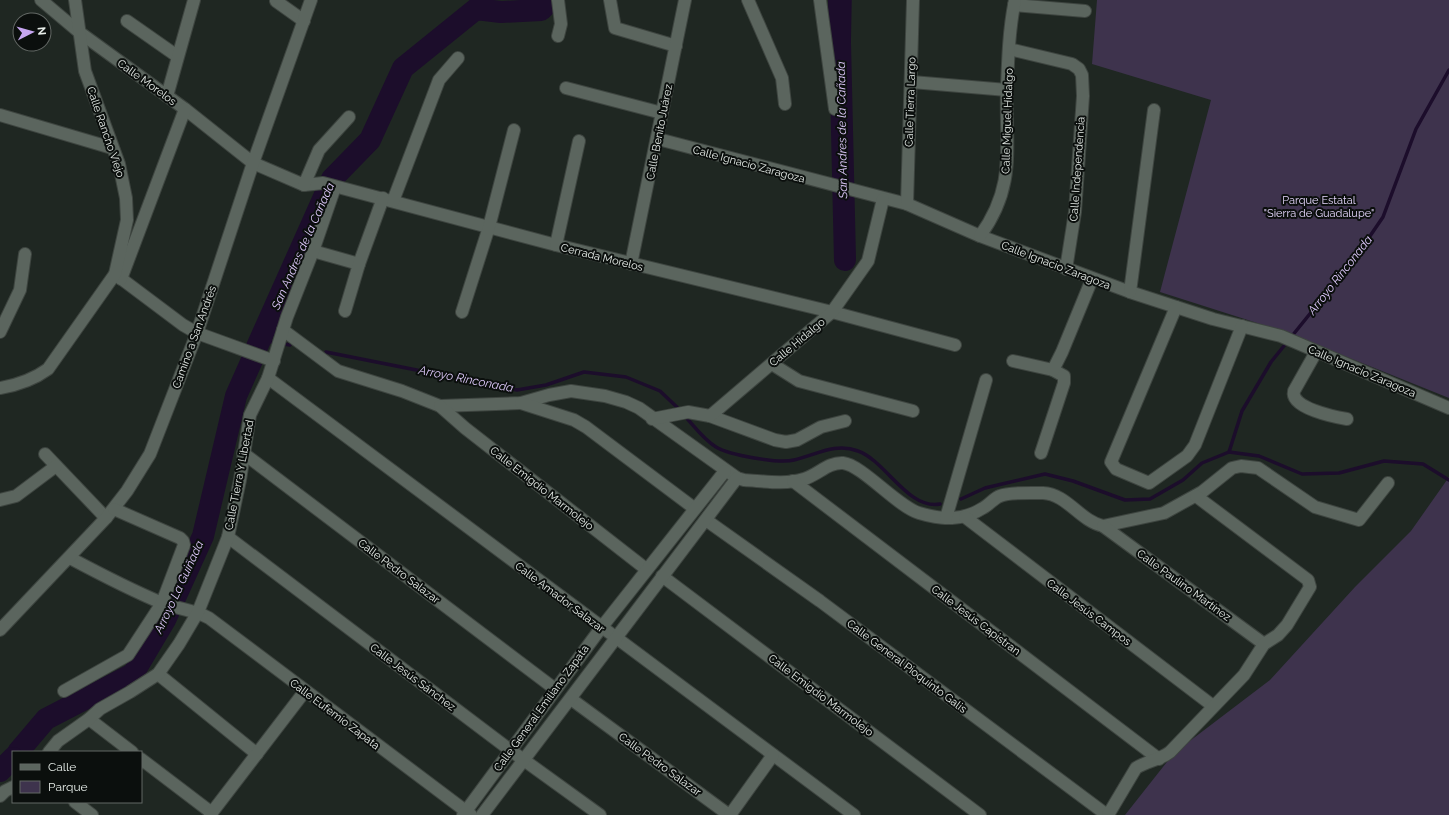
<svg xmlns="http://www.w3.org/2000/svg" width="1449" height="815" font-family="Raleway,sans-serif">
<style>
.green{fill:#3e334d}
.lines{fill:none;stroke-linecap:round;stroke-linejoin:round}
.stream{stroke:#1c0d2b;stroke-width:3.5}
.river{stroke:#1c0d2b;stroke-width:22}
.minor-casing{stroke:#3e4540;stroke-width:14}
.minor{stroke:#5b655e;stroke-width:12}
.labels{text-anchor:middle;stroke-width:4;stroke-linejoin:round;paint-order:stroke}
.street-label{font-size:11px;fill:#e7ede9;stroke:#0b0f0d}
.park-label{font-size:11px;fill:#e5d6fc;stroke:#0b0f0d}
.water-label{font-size:12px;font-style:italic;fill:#dec9fb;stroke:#0b0f0d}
</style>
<rect width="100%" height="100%" fill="#1f2722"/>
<g class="green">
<polygon points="1097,0 1449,0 1449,398 1285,332 1160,292 1211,100 1092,64"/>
<polygon points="1449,477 1449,815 1125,815 1174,753 1270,680 1355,587 1411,531"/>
</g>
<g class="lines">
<g class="stream">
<polyline points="845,260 850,0"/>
<polyline points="260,340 290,345"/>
<polyline points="326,352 517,390 546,385 584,372 626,377 660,391 680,410"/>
<path d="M 684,415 C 694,426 703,439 716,447 C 729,455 779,464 794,460 C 816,455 835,442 858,451 C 886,461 908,510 940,504"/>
<polyline points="1229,452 1242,411 1271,362 1355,258 1383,217 1416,129 1449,70"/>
<polyline points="961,499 985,488 1045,474 1073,481 1125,500 1150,499 1183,480 1202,463 1229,452 1259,456 1302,474 1339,473 1384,461 1423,464 1449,480"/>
</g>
<g class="river">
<polyline points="839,0 845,260"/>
<polyline points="256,349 332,179 370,140 403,68 476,9 501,12 541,10 549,2"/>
<polyline points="18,752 46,719 133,674 165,620 203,536 236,396 252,360"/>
<polyline points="0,771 13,758"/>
</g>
<defs>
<g id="minor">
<polyline points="41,0 79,32 185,109 253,163 304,185 323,183 556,245 832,312 955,345"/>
<polyline points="610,0 615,28 676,46"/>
<polyline points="748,0 782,78 785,104"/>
<polyline points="820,0 835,109"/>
<polyline points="276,1 304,21"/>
<polyline points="1014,5 1085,11"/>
<polyline points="127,21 177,56"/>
<polyline points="558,36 561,24 558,0"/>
<polyline points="1009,49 1072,64 1079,69 1082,75 1083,96 1075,212 1066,269"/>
<polyline points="912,82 1007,90"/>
<polyline points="566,88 662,113"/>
<polyline points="167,96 194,0"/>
<polyline points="0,115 112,148"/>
<polyline points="658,139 907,204 980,236 1130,292 1213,319 1281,336 1449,408"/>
<polyline points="304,185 319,150 349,117"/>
<polyline points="393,201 439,80 458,58"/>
<polyline points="907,204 913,0"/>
<path d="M 980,236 C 1017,185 1005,147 1007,89 C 1008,59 1009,29 1015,0"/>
<polyline points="556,245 579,141"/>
<polyline points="313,251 359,264"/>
<polyline points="631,264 685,0"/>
<polyline points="115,274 183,325 197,333 274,361"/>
<polyline points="121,279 185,109"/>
<polyline points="1130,292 1154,110"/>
<polyline points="1176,307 1111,462 1116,469 1149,483 1187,456 1195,445 1242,326"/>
<polyline points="345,311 359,264 383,198"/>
<polyline points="462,312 489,227 514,130"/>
<path d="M 283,330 L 338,371 L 402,391 L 440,406 L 521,403 L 549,395 L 571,391 L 605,396 L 626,402 L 639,408 L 737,478 L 744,480 C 763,481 785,485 804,479 C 818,475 828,462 843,463 C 862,465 898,507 919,513 C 942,520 963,521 983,508 C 989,505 994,498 1000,496 C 1009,492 1032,493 1043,493 C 1067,494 1080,521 1103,526 L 1164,513 L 1202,492 L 1232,468 L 1241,466 L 1258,468 L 1315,507 L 1359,520 L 1388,483"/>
<polyline points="0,332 20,290 25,254"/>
<path d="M 1316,352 L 1294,391 C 1290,408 1335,417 1347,419"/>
<polyline points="1013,361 1053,370 1064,376 1064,383 1041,453"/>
<polyline points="772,364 799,381 913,411"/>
<polyline points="1053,370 1062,352 1092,279"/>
<polyline points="268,378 854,815"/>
<path d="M 0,388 C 18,385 33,380 48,369 L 115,274 L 127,220 L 126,198 L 119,164 L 85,71 L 75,0"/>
<polyline points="521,403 574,420 586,427 694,508"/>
<polyline points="440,406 465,428 646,569"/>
<polyline points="710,416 775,440 786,442 797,440 821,427 845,421"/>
<polyline points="652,419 688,412 710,416 832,312 868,261 883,199"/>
<polyline points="243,453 555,689"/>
<polyline points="45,454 106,518"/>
<polyline points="793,481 1159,759"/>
<polyline points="0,500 16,496 56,466"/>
<polyline points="965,517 1213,706"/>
<polyline points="946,518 986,380"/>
<polyline points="706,520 820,601 1107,815"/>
<polyline points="1103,526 1264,644"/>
<polyline points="228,537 510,750 600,815"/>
<path d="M 70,558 C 100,574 131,590 162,603 C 178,609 195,610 209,618 L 471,815"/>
<polyline points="662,576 980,815"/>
<polyline points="0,630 106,518 127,491 150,454 197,333 253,163 311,0"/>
<polyline points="158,674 257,754"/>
<polyline points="64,691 128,655 162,603 184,545 183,541 180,538 114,509"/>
<polyline points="571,699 729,815"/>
<polyline points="89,719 132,752"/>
<polyline points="49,752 58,741 89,719 100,709 130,692 158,674 179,644 198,612 228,537 240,480 250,415 268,378 287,317 313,251 335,187"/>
<polyline points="141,759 212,813"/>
<polyline points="0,796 5,791 13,787"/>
<polyline points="75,802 92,815"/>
<polyline points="210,815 305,691"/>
<polyline points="463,815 601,628 725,471"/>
<polyline points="482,815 737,478"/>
<polyline points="730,815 773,755"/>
<path d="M 1108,815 L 1136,768 C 1147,761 1160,760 1170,752 L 1244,675 L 1264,644 L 1278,635 L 1287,625 L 1310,587 L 1308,580 L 1196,496"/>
</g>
</defs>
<use href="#minor" class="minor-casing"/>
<use href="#minor" class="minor"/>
</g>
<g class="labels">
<g class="street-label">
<text transform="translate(147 82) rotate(36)" y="4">Calle Morelos</text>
<text transform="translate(910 102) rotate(-88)" y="4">Calle Tierra Largo</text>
<text transform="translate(1007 121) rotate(-88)" y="4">Calle Miguel Hidalgo</text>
<text transform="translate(106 132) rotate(71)" y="4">Calle Rancho Viejo</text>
<text transform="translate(659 132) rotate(-79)" y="4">Calle Benito Juárez</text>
<text transform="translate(749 164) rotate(15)" y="4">Calle Ignacio Zaragoza</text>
<text transform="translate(1077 169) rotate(-86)" y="4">Calle Independencia</text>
<text transform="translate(602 257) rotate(14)" y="4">Cerrada Morelos</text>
<text transform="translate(1056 265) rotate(21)" y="4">Calle Ignacio Zaragoza</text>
<text transform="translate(194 337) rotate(-70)" y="4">Camino a San Andrés</text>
<text transform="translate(797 342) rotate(-40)" y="4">Calle Hidalgo</text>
<text transform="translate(1362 371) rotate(23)" y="4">Calle Ignacio Zaragoza</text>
<text transform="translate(239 475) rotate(-79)" y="4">Calle Tierra Y Libertad</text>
<text transform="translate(542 488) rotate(38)" y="4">Calle Emigdio Marmolejo</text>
<text transform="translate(399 571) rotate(37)" y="4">Calle Pedro Salazar</text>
<text transform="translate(1184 585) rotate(36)" y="4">Calle Paulino Martínez</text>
<text transform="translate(560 597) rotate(37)" y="4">Calle Amador Salazar</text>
<text transform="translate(1089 612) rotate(37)" y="4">Calle Jesús Campos</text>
<text transform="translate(976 620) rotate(37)" y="4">Calle Jesús Capistran</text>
<text transform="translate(907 666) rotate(37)" y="4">Calle General Pioquinto Galis</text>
<text transform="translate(413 677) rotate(37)" y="4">Calle Jesús Sánchez</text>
<text transform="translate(821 695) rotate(37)" y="4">Calle Emigdio Marmolejo</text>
<text transform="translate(541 708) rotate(-54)" y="4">Calle General Emiliano Zapata</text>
<text transform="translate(335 714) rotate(37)" y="4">Calle Eufemio Zapata</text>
<text transform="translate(660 764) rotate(36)" y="4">Calle Pedro Salazar</text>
</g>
<g class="park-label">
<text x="1319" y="204">Parque Estatal<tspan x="1319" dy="13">"Sierra de Guadalupe"</tspan></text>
</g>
<g class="water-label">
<text transform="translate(842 130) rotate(-91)" y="4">San Andres de la Cañada</text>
<text transform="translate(303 246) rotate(-66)" y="4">San Andres de la Cañada</text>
<text transform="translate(1340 275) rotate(-52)" y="4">Arroyo Rinconada</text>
<text transform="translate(466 379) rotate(11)" y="4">Arroyo Rinconada</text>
<text transform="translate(179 587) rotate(-65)" y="4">Arroyo La Guiñada</text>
</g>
</g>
<rect x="12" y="751" width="130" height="52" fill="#0b0f0d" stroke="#636865"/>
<rect x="20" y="764" width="20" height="6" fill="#5b655e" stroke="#636865"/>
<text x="48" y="771" font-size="12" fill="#e7ede9">Calle</text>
<rect x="20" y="781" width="20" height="12" fill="#3e334d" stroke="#636865"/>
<text x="48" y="791" font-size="12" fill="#e7ede9">Parque</text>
<g transform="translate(32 32) rotate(84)"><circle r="19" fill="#0b0f0d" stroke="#636865"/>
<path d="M0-3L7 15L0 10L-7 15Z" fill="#c6a6f0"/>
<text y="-6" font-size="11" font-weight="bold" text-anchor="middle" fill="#e7ede9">N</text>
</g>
</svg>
